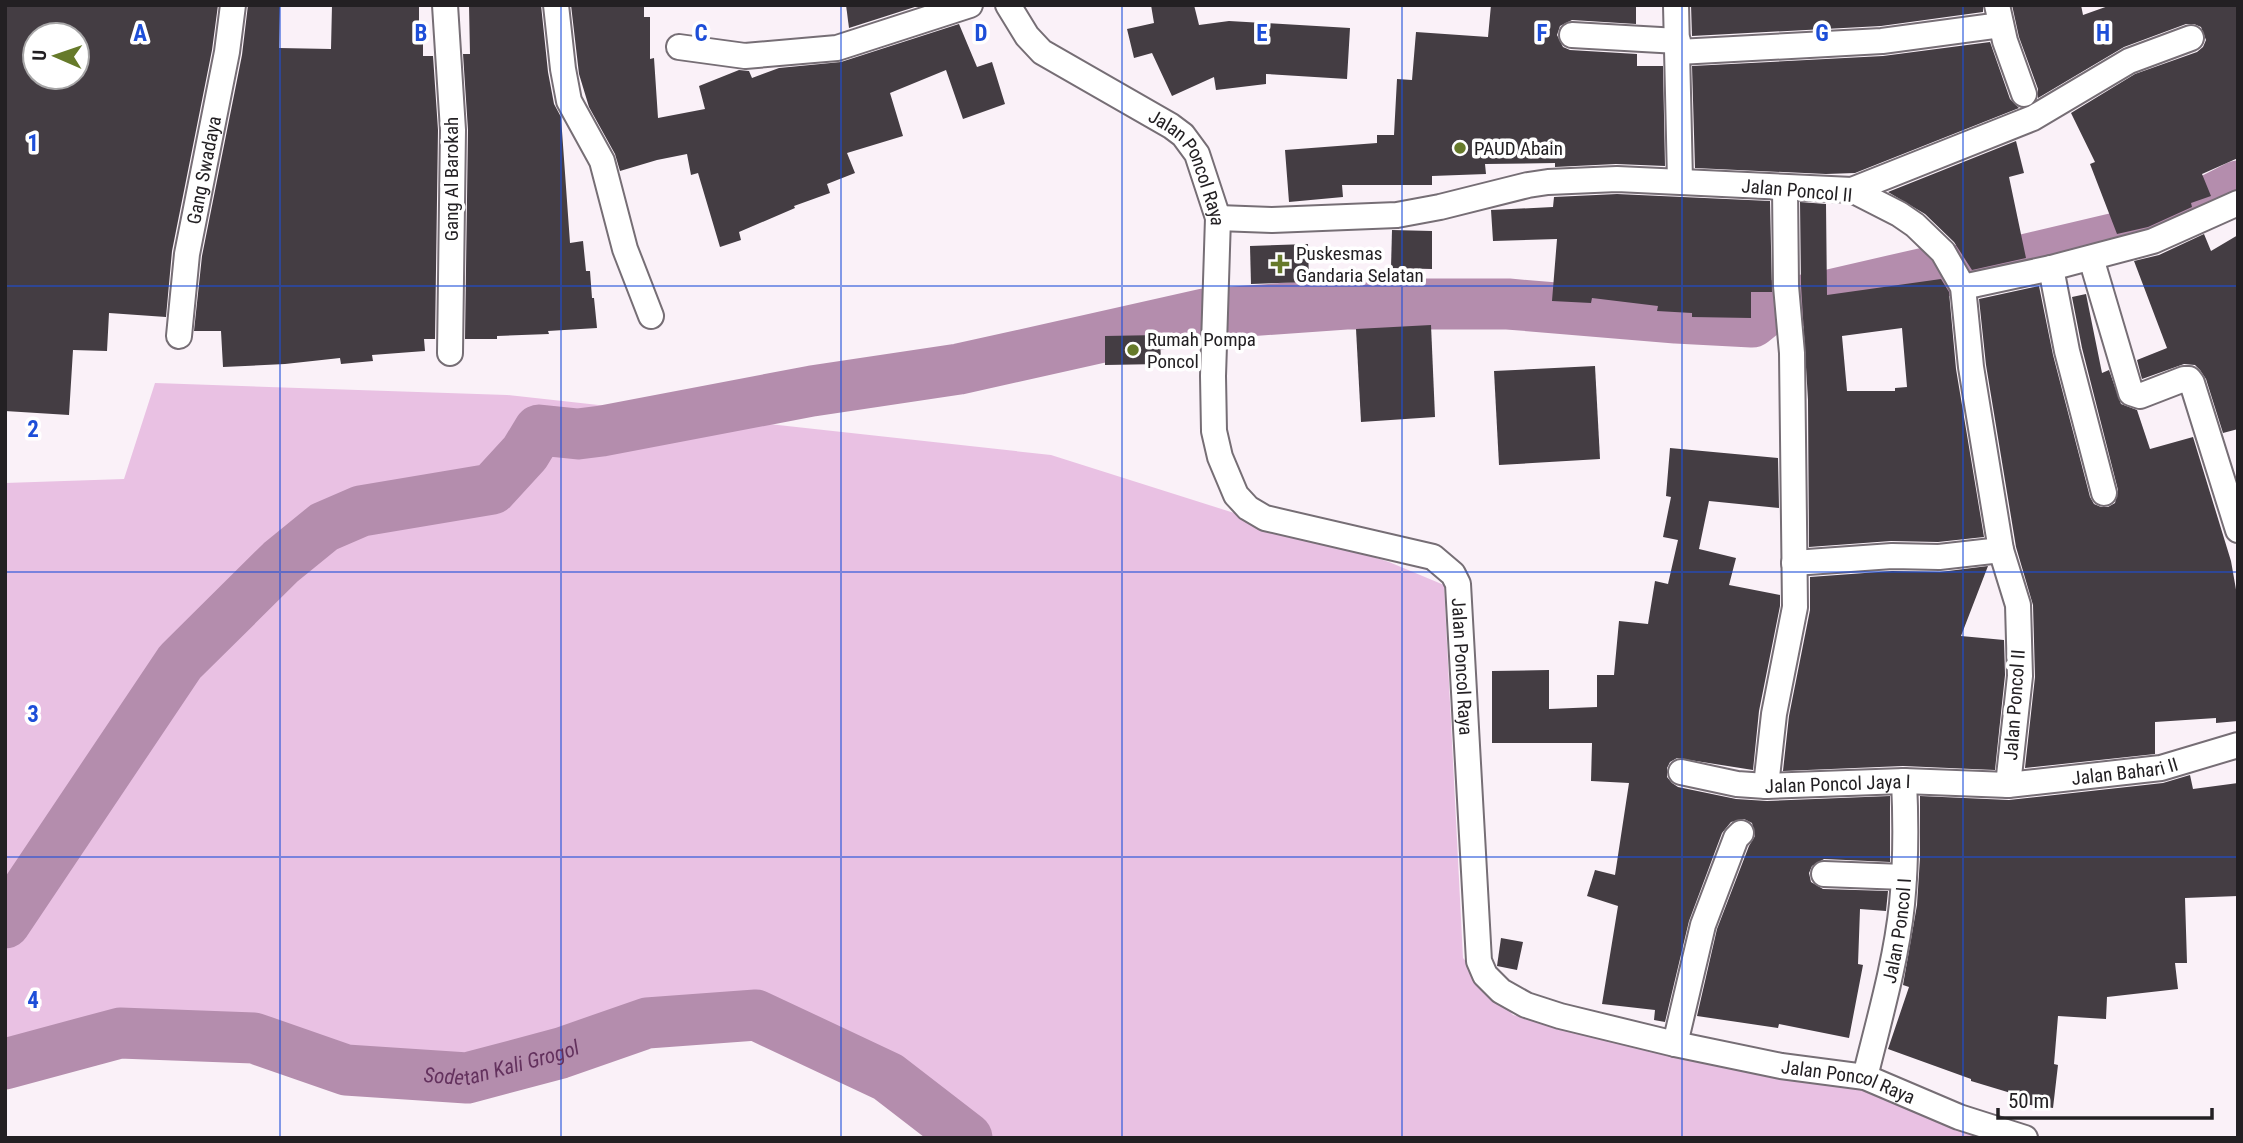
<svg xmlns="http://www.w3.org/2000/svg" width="2243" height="1143" font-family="'Roboto Condensed',sans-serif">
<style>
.green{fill:#e9c1e3}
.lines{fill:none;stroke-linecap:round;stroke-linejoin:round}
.river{stroke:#b48dad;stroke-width:51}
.building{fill:#443d43;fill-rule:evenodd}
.street-casing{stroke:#766e75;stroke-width:28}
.street{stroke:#fff;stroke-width:24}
.grid{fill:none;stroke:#1d4ed8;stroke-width:2;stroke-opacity:0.55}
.poi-dot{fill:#667a2a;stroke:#fff;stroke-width:2.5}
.labels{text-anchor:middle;stroke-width:7;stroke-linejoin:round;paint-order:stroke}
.poi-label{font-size:19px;fill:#232023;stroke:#fff;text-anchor:start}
.street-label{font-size:19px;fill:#232023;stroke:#fff}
.water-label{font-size:21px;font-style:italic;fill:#63315d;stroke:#fff}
.grid-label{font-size:23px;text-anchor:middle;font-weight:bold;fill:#1d4ed8;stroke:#fff;stroke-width:7;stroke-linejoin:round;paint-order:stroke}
</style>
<rect width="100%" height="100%" fill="#faf1f8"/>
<polygon class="green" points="155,383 507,395 1051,455 1389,562 1444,585 1463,958 1513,1015 1666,1055 1839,1077 2027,1138 967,1138 888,1077 756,1015 647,1023 561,1053 467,1078 346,1070 254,1038 120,1033 5,1064 5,483 124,479"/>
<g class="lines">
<g class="river">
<polyline points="5,923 180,662 281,562 324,527 361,511 492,489 525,453 539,430 578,434 602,431 812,391 959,369 1205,314 1346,304 1508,304 1676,318 1752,322 1762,314 1766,307 1825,296 1934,271 1981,270 2129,235 2193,209 2238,186"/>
<path id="s1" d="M 5,1064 L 120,1033 L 254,1038 L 346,1070 L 467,1078 L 561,1053 L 647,1023 L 756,1015 L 888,1077 L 967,1138"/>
</g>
</g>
<g class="building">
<path d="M 5,5 L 218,5 L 212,50 L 172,251 L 166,317 L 109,313 L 107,351 L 73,350 L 69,415 L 5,411 ZM 35,35 L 77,35 L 77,77 L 35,77 Z"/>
<polygon points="248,5 280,5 279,48 331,49 332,5 419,5 419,42 423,42 423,56 433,56 438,130 435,339 424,339 425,351 372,355 373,361 341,364 340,358 285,364 223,367 221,331 194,331 202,256 242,55"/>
<polygon points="469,5 541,5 548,72 554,104 561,117 570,243 583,241 586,271 590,271 592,298 594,298 597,328 548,331 549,334 497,336 497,339 465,339 468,130 463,54 470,54"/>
<polygon points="571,5 644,5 644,17 650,17 650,59 654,58 658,118 705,109 699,86 739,70 749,71 752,78 779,68 841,62 959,24 977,67 992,62 1005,104 963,119 946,70 890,93 903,136 847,153 855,173 827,184 830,193 794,206 795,208 739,232 741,240 720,247 698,173 691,175 687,154 657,160 620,171 615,154 589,107 579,74"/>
<polygon points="846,5 921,5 849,28"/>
<polygon points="1151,5 1194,5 1199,25 1229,21 1350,28 1347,79 1266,74 1266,84 1216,90 1214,77 1172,96 1152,53 1134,58 1127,29 1154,23"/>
<polygon points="1491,5 1636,5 1636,24 1572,20 1560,26 1557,35 1563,47 1570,50 1637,54 1637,66 1663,66 1665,166 1616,164 1555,167 1555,163 1485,164 1486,174 1432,176 1432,185 1342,185 1343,197 1289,202 1285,150 1377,143 1377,135 1394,135 1397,79 1412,80 1416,32 1488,37"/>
<polygon points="1691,5 1983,5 1983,12 1881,26 1692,36"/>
<polygon points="2012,5 2081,5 2083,15 2111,5 2238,5 2238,158 2202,174 2211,196 2191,203 2192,207 2148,227 2117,234 2090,164 2095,162 2071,113 2135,74 2197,52 2203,47 2206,40 2201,27 2194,24 2186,24 2124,47 2038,98 2038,89 2019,37"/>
<polygon points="1990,42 2010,99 2019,108 1855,173 1826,174 1695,168 1692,66 1883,56"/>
<polygon points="2016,141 2024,173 2009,177 2026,258 1972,270 1954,242 1925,214 1888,192"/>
<polygon points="1617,194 1770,201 1772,292 1751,292 1751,318 1692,317 1692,313 1657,311 1658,306 1592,298 1591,303 1552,301 1557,239 1493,241 1491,210 1553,207 1554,197"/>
<path d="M 1800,202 L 1826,204 L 1827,295 L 1941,279 L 1949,292 L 1956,369 L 1984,537 L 1938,542 L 1891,541 L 1809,547 L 1808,400 L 1801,285 ZM 1902,328 L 1907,387 L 1895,388 L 1895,391 L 1847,391 L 1842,336 Z"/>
<polygon points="1392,230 1432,231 1432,269 1391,268"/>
<polygon points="2204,234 2211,251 2238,235 2238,429 2223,433 2206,379 2200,370 2195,365 2184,364 2142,379 2137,360 2167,348 2134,261 2159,255"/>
<polygon points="1308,244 1309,282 1251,284 1250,246"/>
<polygon points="2039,286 2053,355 2090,497 2094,504 2101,507 2108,507 2115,503 2118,490 2082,348 2072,297 2086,294 2102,373 2109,370 2121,404 2137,410 2150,449 2193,437 2231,561 2238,601 2238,721 2216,723 2216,718 2155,722 2155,754 2025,768 2035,677 2033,605 2016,547 1986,365 1979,299"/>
<polygon points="1431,325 1435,417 1361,422 1356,329"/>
<polygon points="1160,335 1161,364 1105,365 1105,336"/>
<polygon points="1595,366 1600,459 1499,465 1494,371"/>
<polygon points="1670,448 1778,458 1779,508 1709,501 1699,549 1736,558 1729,585 1780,595 1780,606 1759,711 1753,770 1677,758 1670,762 1667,768 1667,777 1672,783 1678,787 1736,799 1767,801 1890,796 1890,862 1824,859 1812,866 1809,873 1811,882 1823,889 1888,891 1886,911 1860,909 1858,964 1863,965 1849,1038 1779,1024 1778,1028 1697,1016 1717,929 1749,846 1755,836 1752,823 1744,819 1731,822 1722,833 1689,921 1665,1022 1654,1020 1655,1010 1602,1004 1618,906 1587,896 1595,870 1615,875 1629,783 1591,781 1592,743 1492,743 1492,671 1549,670 1549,709 1597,707 1597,675 1614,675 1619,621 1648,624 1655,581 1668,584 1678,540 1663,537 1671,497 1666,496"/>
<polygon points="1988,566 1961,636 2004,640 2005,675 1995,770 1903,766 1783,771 1789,716 1810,610 1810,577 1892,571 1940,572"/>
<polygon points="2190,775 2193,789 2238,783 2238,896 2185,898 2187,963 2175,963 2178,989 2107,997 2106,1019 2058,1016 2054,1064 2058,1065 2053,1108 2023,1104 2024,1097 1971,1081 1971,1079 1888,1049 1909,987 1903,985 1917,905 1920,858 1920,796 2009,800 2163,783"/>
<polygon points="1501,938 1523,942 1517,970 1497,966"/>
</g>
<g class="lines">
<defs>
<g id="street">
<polyline points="445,5 453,130 450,353"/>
<polyline points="556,5 563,69 569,101 602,161 625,249 651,316"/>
<path id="s2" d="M 1008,5 L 1027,36 L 1042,52 L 1171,126 L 1183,135 L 1197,154 L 1218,218 L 1213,376 L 1214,431 L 1220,457 L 1236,495 L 1248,508 L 1265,518 L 1433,557 L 1453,574 L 1458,584 L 1479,961 L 1485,975 L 1501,991 L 1526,1005 L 1560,1016 L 1675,1044 L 1781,1066 L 1865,1077 L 1959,1117 L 2025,1138"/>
<polyline points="1676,5 1680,181"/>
<polyline points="1997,5 2005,41 2024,94"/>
<polyline points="1572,35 1678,41"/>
<polyline points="679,47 745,56 837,48 970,5"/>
<polyline points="1678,52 1882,41 2001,25"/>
<polyline points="1852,190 2033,118 2129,61 2191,38"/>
<polyline points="1218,218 1272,220 1397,215 1440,207 1528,185 1548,182 1617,179 1852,190 1899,214 1915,225 1943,252 1963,287 1971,367 2001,550 2018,605 2020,676 2008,785"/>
<polyline points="2091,258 2131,393 2140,396 2184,379 2189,379 2192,383 2238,530"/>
<polyline points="2051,268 2067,351 2104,493"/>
<polyline points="1963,287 2051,268 2153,241 2238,203"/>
<path id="s3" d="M 179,336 L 187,254 L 227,52 L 233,5"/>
<polyline points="1794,563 1892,556 1939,557 2001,550"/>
<path id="s4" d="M 1681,772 L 1737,784 L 1766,786 L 1904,781 L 2008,785 L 2161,768 L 2238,745"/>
<polyline points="1766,786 1774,714 1795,607 1792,353 1786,286 1785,187"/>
<polyline points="1824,874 1904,877"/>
<polyline points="1675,1044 1703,925 1736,838 1741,833"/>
<path id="s5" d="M 1865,1077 C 1879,1020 1896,962 1902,904 C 1906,863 1906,821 1904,781"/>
</g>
</defs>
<use href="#street" class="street-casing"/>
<use href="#street" class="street"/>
</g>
<path class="grid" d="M 280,5 L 280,1138M 561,5 L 561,1138M 841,5 L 841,1138M 1122,5 L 1122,1138M 1402,5 L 1402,1138M 1682,5 L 1682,1138M 1963,5 L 1963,1138M 5,286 L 2238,286M 5,572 L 2238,572M 5,857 L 2238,857"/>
<g class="poi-dot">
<circle cx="1460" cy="148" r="7"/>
<path d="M1276.5 253.5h7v7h7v7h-7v7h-7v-7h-7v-7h7z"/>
<circle cx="1133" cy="350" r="7"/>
</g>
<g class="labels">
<g class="poi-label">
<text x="1474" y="155">PAUD Abain</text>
<text x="1296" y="260">Puskesmas<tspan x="1296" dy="22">Gandaria Selatan</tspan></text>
<text x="1147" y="346">Rumah Pompa<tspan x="1147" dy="22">Poncol</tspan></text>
</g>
<g class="street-label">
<text dy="7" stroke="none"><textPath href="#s3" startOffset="168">Gang Swadaya</textPath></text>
<text dy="7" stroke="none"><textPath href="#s2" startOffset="252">Jalan Poncol Raya</textPath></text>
<text transform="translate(451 179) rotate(-90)" y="7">Gang Al Barokah</text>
<text transform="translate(1797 190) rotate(5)" y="7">Jalan Poncol II</text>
<text dy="7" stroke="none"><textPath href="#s2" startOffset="924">Jalan Poncol Raya</textPath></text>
<text transform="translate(2014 705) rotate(-86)" y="7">Jalan Poncol II</text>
<text dy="7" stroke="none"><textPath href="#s4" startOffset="446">Jalan Bahari II</textPath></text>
<text dy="7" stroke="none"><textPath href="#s4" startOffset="158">Jalan Poncol Jaya I</textPath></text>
<text dy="7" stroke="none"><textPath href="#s5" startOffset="150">Jalan Poncol I</textPath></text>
<text dy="7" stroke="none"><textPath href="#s2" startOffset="1617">Jalan Poncol Raya</textPath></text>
</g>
<g class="water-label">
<text dy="7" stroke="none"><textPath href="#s1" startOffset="508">Sodetan Kali Grogol</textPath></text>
</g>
</g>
<g class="grid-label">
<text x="140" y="41">A</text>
<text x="421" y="41">B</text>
<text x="701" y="41">C</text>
<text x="981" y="41">D</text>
<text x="1262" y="41">E</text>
<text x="1542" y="41">F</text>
<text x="1822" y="41">G</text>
<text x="2103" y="41">H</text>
<text x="33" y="151">1</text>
<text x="33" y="437">2</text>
<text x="33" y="722">3</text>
<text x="33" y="1008">4</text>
</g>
<rect width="2243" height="1143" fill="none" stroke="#232023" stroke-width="14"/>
<g transform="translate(56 56) rotate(272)"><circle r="33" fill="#ffffff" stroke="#a7a6a7" stroke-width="2"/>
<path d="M0-5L12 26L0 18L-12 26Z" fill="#667a2a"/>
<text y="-10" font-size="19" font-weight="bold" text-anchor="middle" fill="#232023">U</text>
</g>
<path d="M1998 1108v10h214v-10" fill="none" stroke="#232023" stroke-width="3.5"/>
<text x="2008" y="1108" font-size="21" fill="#232023" stroke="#ffffff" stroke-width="5" paint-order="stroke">50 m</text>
</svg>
